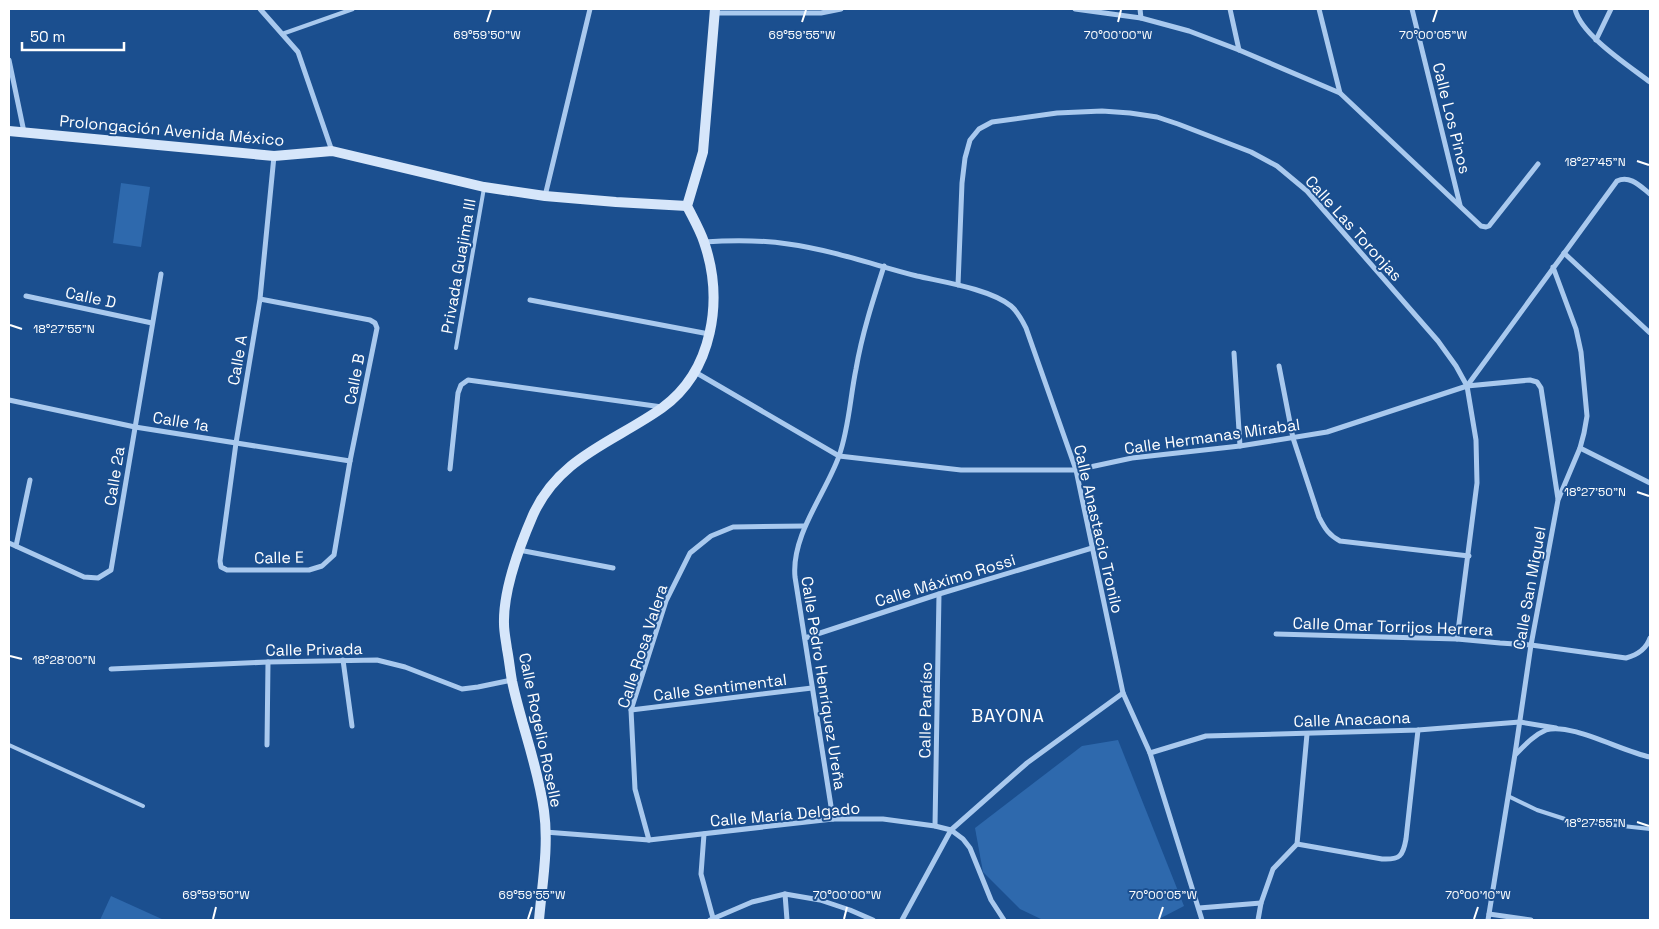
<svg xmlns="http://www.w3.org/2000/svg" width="1659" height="929" font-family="'Space Grotesk',sans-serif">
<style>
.green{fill:#2e69ad}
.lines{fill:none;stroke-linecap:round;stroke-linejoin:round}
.lane{stroke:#a9c9ee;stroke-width:4}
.street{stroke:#a9c9ee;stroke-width:5}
.secondary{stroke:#d6e6fa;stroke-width:10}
.ticks{fill:none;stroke:#fff;stroke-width:2}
.labels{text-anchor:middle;stroke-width:4;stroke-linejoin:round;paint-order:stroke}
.street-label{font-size:16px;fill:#fff;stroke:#1b4f8f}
.neighbourhood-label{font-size:18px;letter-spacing:1px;fill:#fff;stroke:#1b4f8f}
.ticks-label{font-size:12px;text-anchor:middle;fill:#fff;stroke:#1b4f8f;stroke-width:4;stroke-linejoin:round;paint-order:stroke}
</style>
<rect width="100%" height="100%" fill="#1b4f8f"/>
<g class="green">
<polygon points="121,183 150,187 141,247 113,243"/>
<polygon points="1118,740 1184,906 1157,920 1043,920 1020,909 983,872 975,828 1082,746"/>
<polygon points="111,896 164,920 100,920"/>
</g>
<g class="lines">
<g class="lane">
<polyline points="282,34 353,9"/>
<polyline points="456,348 484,188"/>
<polyline points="9,745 143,806"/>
<polyline points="1508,796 1537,810 1568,820 1650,829"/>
</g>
<g class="street">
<polyline points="260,9 298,52 332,151"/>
<polyline points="1075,9 1141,18 1189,31 1239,50 1340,93 1481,226 1486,227 1489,226 1538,164"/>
<polyline points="1140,9 1141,18"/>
<polyline points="1230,9 1239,50"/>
<polyline points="1319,9 1340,93"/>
<polyline points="1412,9 1460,205"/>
<path d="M 1575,9 C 1581,35 1629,66 1650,82"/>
<polyline points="715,13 821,13 841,9"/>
<polyline points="1596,40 1611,9"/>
<polyline points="9,60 24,132"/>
<polyline points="545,196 590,9"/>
<path d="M 704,242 C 732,240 761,240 788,244 C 832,250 874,265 917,276 C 943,282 990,289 1011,306 C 1017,311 1022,320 1026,328 L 1076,470 L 1123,693 L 1150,753 L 1202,920"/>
<polyline points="1564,253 1650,333"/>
<polyline points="958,285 962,183 965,158 970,140 979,129 992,122 1057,113 1102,111 1130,113 1157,117 1178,124 1251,152 1277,166 1307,191 1438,341 1456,366 1467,386 1476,440 1477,483 1457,639"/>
<polyline points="26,296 152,323"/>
<polyline points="260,299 370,320 375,323 377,328 350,461 334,555 322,566 309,570 227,570 221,567 220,561 236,443 260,299 274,156"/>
<polyline points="530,300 709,334"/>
<polyline points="1234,353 1240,446"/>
<path d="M 1279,366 L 1293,438 L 1319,517 C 1325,529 1329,535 1340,541 L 1469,556"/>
<path d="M 695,372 L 839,456 L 961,470 L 1076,470 L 1132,458 L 1240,446 L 1327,432 L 1467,386 L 1617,181 C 1630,175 1640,186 1650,194"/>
<polyline points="1467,386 1530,380 1537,382 1541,388 1558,499"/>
<polyline points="9,400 135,427 350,461"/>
<polyline points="1580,448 1650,483"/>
<polyline points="450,469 458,393 461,385 468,380 662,407"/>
<polyline points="9,543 84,577 98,578 111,570 161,274"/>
<polyline points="16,546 30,480"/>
<polyline points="519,550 613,568"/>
<path d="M 1276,634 L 1457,639 L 1500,643 L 1531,645 L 1626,658 C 1637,655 1646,650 1650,638"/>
<polyline points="805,638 939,594 1092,548"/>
<polyline points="343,660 352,726"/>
<polyline points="111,669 268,662 377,660 405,667 462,689 478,687 512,680"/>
<polyline points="631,710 812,688"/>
<polyline points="267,745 268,662"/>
<polyline points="1150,753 1206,736 1418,730 1520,722 1556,728"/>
<path d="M 1516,754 C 1525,745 1534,735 1546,730 C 1570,722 1623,752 1650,757"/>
<path d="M 833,819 L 795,577 C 791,535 826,493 839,456 C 849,428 850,398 856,369 C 862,334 873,300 884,266"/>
<polyline points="935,826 939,594"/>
<polyline points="545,832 649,840 833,819 883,819 935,826 951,830 963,839 970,848 991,900 1004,920"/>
<polyline points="704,834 701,874 713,918"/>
<polyline points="649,840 635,789 631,710 666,601 690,553 711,536 733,527 805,526"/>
<path d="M 1297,844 L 1382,859 C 1400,860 1403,856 1406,839 L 1418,730"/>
<polyline points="785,894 787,920"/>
<polyline points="1199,908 1261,903"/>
<polyline points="1489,914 1531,920"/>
<polyline points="710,920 752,902 785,894 820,900 850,910 873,920"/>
<polyline points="902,920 951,830 1027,763 1123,693"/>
<polyline points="1258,920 1261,903 1273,869 1297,844 1307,734"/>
<polyline points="1488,920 1515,754 1531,645 1558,500 1580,448 1584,433 1587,416 1581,352 1576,329 1553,267"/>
</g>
<g class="secondary">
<polyline points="9,131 274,156 332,151 484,187 545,196 616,202 687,206"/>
<path d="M 539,920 C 542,885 549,846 544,811 C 538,766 521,724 512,681 C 510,670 509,659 507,649 C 506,641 504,632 504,624 C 503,591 520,545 533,515 C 559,457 614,442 662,408 C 713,371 724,300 704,242 C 700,230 693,218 687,206 L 703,152 L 715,9"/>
</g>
</g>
<path class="ticks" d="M 487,22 L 491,10M 802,22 L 806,10M 1118,22 L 1121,10M 1433,22 L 1437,10M 1637,161 L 1649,165M 10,325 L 22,329M 1637,492 L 1649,496M 10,656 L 22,659M 1637,822 L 1649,826M 213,919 L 216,907M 528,919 L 532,907M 844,919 L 847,907M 1159,919 L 1163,907M 1474,919 L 1478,907"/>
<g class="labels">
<g class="street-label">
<text transform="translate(1452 118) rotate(76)" y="6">Calle Los Pinos</text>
<text transform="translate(172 130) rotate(5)" y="6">Prolongación Avenida México</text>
<text transform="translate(1354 228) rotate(48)" y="6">Calle Las Toronjas</text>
<text transform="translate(458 266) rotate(-80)" y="6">Privada Guajima III</text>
<text transform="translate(91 297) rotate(12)" y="6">Calle D</text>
<text transform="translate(237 360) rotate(-80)" y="6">Calle A</text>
<text transform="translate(354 379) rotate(-79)" y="6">Calle B</text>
<text transform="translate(181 421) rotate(9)" y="6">Calle 1a</text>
<text transform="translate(1212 436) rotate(-8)" y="6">Calle Hermanas Mirabal</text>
<text transform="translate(114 476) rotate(-81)" y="6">Calle 2a</text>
<text transform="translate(1099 529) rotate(77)" y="6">Calle Anastacio Tronilo</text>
<text transform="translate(279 557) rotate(-1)" y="6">Calle E</text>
<text transform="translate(945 580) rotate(-17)" y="6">Calle Máximo Rossi</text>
<text transform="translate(1529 588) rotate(-80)" y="6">Calle San Miguel</text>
<text transform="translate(1393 626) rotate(2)" y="6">Calle Omar Torrijos Herrera</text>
<text transform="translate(642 646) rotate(-72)" y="6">Calle Rosa Valera</text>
<text transform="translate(314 649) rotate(-1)" y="6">Calle Privada</text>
<text transform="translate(824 683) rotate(81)" y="6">Calle Pedro Henríquez Ureña</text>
<text transform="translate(720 687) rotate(-7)" y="6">Calle Sentimental</text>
<text transform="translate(925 710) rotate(-89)" y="6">Calle Paraíso</text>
<text transform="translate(1352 719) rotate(-2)" y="6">Calle Anacaona</text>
<text transform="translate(541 730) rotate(78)" y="6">Calle Rogelio Roselle</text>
<text transform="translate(785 814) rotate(-5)" y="6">Calle María Delgado</text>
</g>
<g class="neighbourhood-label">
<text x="1008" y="722">BAYONA</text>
</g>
</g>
<g class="ticks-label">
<text x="487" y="39">69°59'50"W</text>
<text x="802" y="39">69°59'55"W</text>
<text x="1118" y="39">70°00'00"W</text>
<text x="1433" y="39">70°00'05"W</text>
<text x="1595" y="166">18°27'45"N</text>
<text x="64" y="333">18°27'55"N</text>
<text x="1595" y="496">18°27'50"N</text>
<text x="64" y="664">18°28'00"N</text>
<text x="1595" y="827">18°27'55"N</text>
<text x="216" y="899">69°59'50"W</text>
<text x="532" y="899">69°59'55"W</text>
<text x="847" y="899">70°00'00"W</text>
<text x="1163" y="899">70°00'05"W</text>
<text x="1478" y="899">70°00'10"W</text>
</g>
<rect width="1659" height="929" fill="none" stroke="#ffffff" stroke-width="20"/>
<path d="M22 42v8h102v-8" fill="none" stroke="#ffffff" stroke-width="2.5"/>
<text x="30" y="42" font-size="15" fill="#ffffff" stroke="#1b4f8f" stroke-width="4" paint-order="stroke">50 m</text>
</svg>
